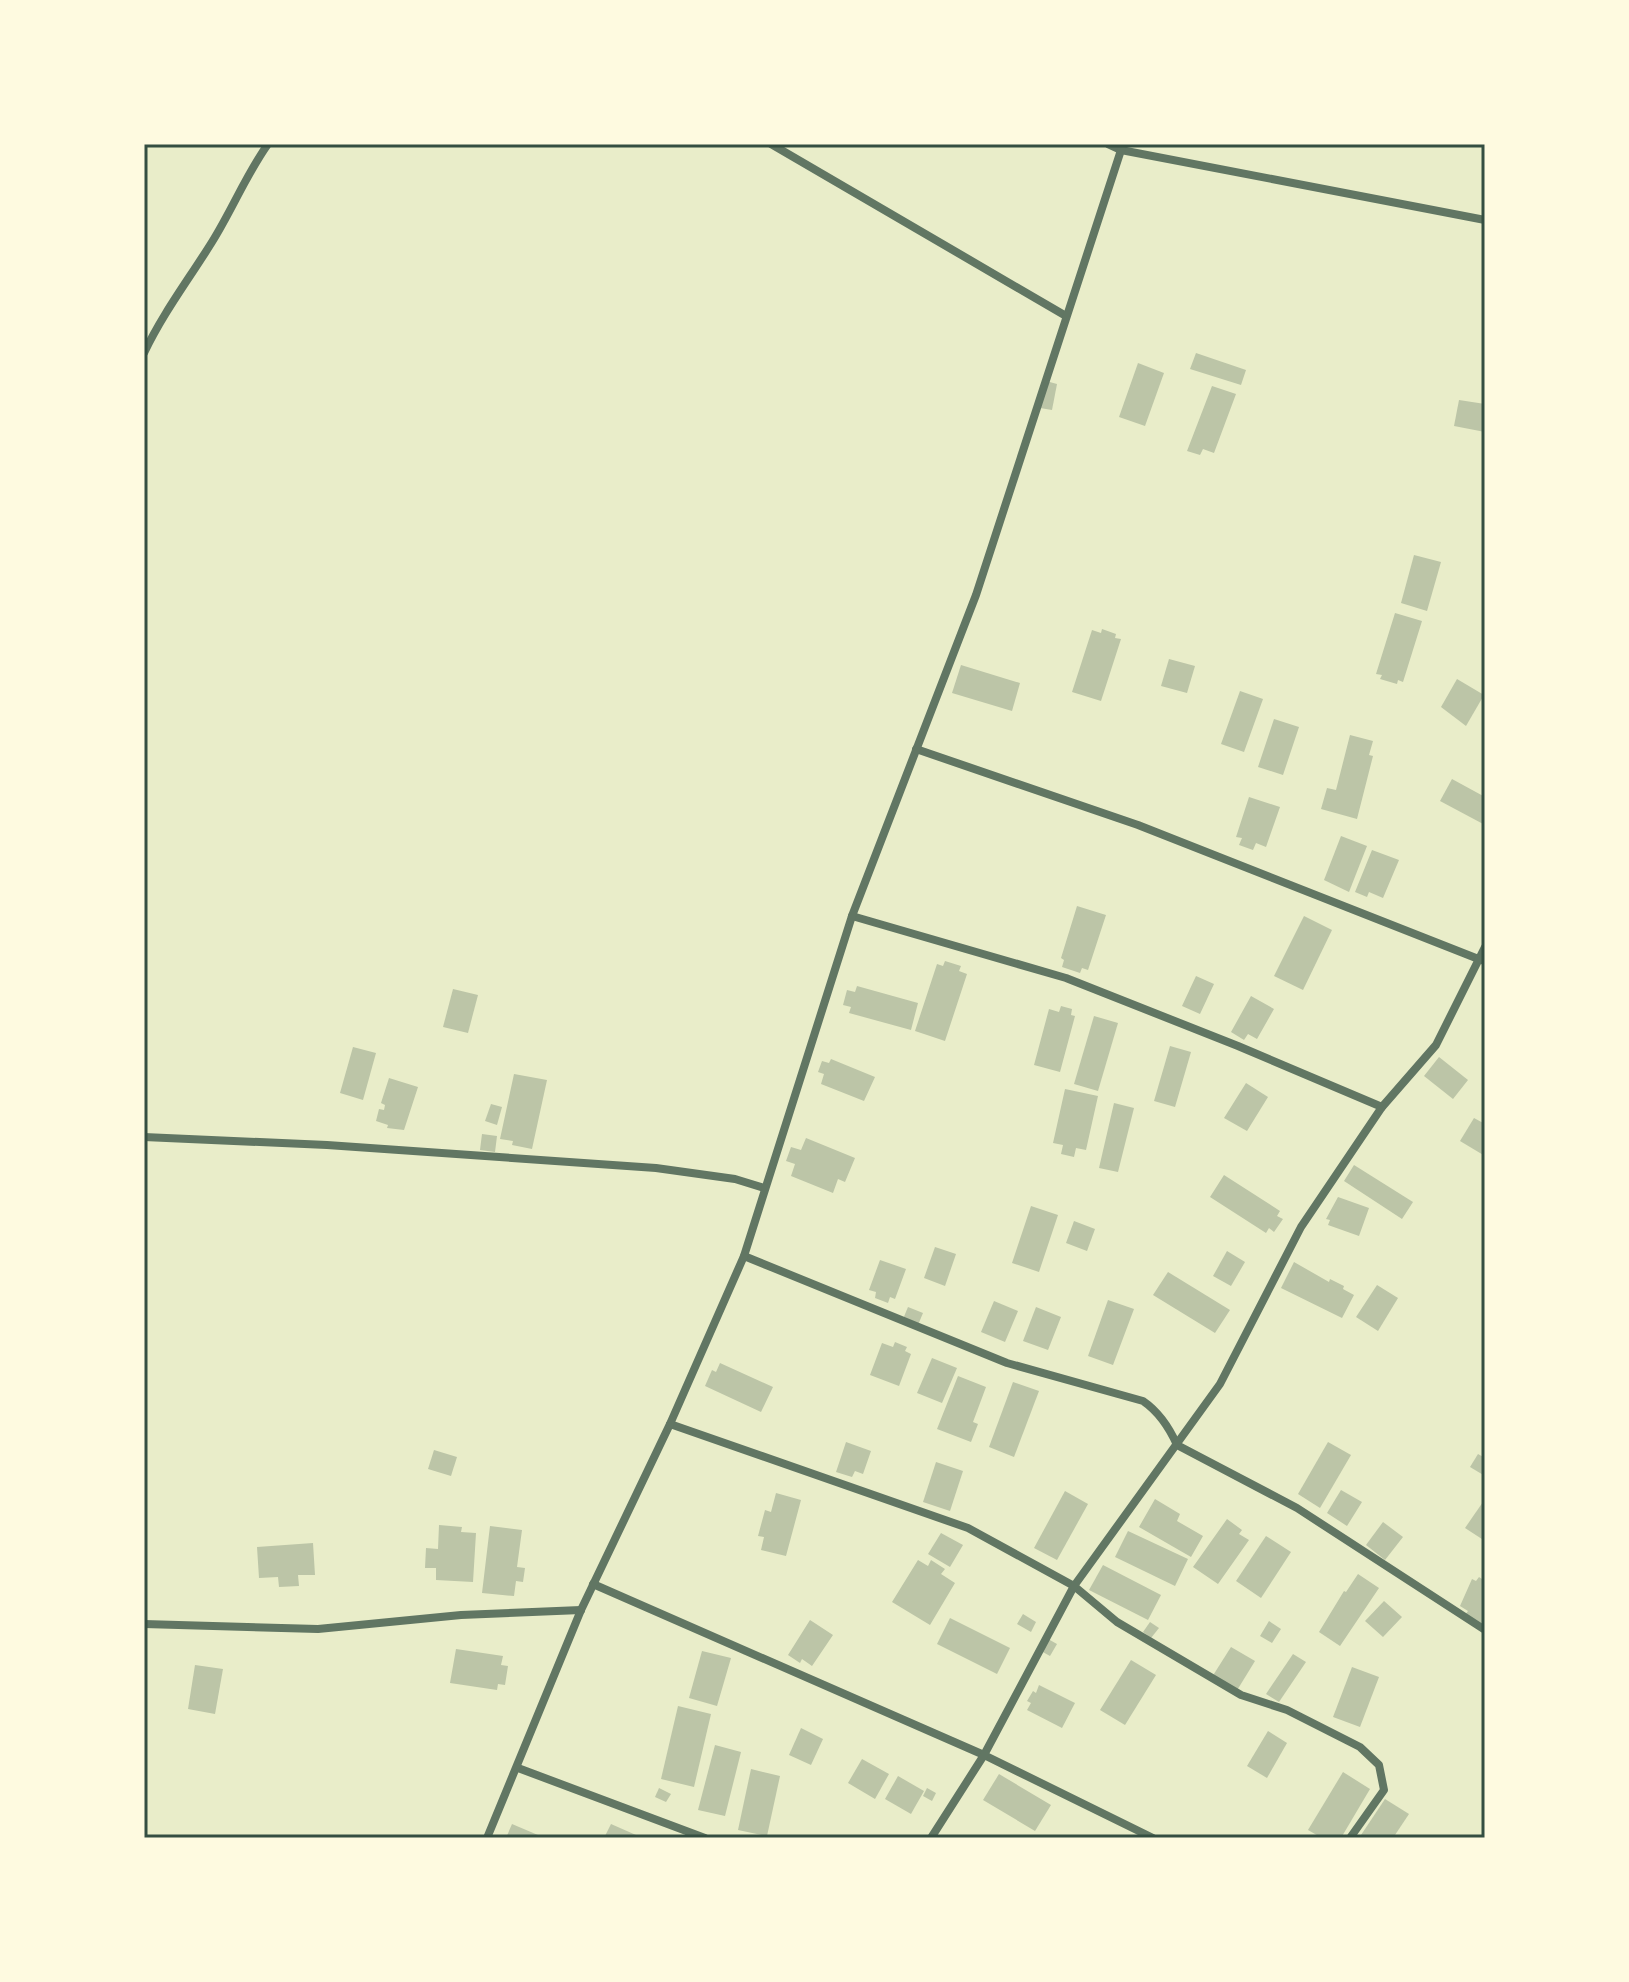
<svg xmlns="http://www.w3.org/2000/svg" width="1629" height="1982" font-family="Jost,sans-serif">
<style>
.building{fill:#bcc5a7}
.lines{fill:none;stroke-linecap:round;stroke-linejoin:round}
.minor{stroke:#617663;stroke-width:8}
.neatline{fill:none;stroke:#344e41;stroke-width:3}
</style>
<rect width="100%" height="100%" fill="#e9edc9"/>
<g class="building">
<polygon points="1196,353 1246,370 1241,385 1190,369"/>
<polygon points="1138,363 1164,373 1145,426 1119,417"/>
<polygon points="1046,381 1057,384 1052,410 1040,408"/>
<polygon points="1212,386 1236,394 1214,453 1203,449 1200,455 1187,451"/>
<polygon points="1459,400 1485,404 1485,432 1454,426"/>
<polygon points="1414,555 1441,562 1427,611 1401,603"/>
<polygon points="1395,613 1422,621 1403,682 1398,680 1397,684 1380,679 1382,675 1376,674"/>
<polygon points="1102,629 1116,634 1115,638 1121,639 1101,701 1072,692 1092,630 1101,633"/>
<polygon points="1169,659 1195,666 1187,693 1161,686"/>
<polygon points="961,665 1020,683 1012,711 952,693"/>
<polygon points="1457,679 1484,695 1466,726 1441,707"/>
<polygon points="1240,691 1263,699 1244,752 1221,744"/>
<polygon points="1274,719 1299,727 1283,775 1258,767"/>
<polygon points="1350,735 1373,741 1369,755 1373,756 1357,819 1321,809 1327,788 1336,790"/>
<polygon points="1452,779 1485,797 1485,825 1440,801"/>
<polygon points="1249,797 1280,807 1266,847 1256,843 1253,850 1239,845 1242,838 1236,837"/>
<polygon points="1341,836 1367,846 1349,892 1324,880"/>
<polygon points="1372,850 1399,860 1383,898 1369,892 1367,897 1355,892"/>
<polygon points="1077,906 1106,915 1088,970 1082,968 1080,973 1062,967 1064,960 1061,958"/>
<polygon points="1304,916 1332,930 1303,990 1274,976"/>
<polygon points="945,961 961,966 959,971 967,974 945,1041 915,1031 937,964 943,966"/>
<polygon points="1196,976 1214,984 1200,1014 1182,1006"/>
<polygon points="857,986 918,1003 911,1030 849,1013 851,1007 843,1005 847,990 855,992"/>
<polygon points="453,989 478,995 468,1033 443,1027"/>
<polygon points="1251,996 1274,1009 1257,1039 1248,1034 1244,1040 1231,1032"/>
<polygon points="1061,1006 1072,1009 1071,1015 1075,1016 1060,1072 1034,1065 1049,1009 1059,1012"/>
<polygon points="1094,1016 1118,1023 1098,1091 1074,1084"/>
<polygon points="1170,1046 1191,1052 1175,1107 1154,1101"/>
<polygon points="353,1047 376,1053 363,1100 340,1093"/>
<polygon points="1439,1057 1468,1080 1453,1099 1424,1076"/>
<polygon points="831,1059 875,1077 864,1101 821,1084 824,1074 818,1072 822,1061 829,1063"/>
<polygon points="514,1074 547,1080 532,1149 512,1145 513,1141 500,1139"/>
<polygon points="389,1078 418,1087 404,1130 387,1128 388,1125 376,1121 379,1109 384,1110 385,1105 381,1103"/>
<polygon points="1246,1083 1268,1097 1247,1131 1224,1118"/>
<polygon points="1065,1089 1098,1096 1086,1150 1076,1148 1074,1157 1061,1154 1063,1145 1053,1143"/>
<polygon points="1114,1103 1134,1108 1118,1172 1099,1168"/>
<polygon points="491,1104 502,1107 497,1125 485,1121"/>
<polygon points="1474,1118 1485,1124 1485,1156 1460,1141"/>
<polygon points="482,1134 497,1136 495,1152 480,1150"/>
<polygon points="806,1138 855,1158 845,1182 838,1179 833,1193 791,1176 795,1164 786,1161 791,1147 801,1150"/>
<polygon points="1354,1165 1413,1202 1402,1219 1344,1181"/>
<polygon points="1224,1175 1280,1211 1277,1216 1283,1219 1274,1232 1269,1228 1266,1233 1210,1197"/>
<polygon points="1338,1197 1369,1208 1359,1236 1328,1225 1330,1220 1326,1219"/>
<polygon points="1031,1206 1058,1215 1039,1272 1012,1263"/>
<polygon points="1074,1221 1095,1229 1087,1251 1066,1243"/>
<polygon points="935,1247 956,1254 945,1286 924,1278"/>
<polygon points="1227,1251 1245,1262 1231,1286 1213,1276"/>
<polygon points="880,1260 906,1269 895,1299 890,1297 888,1303 875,1298 876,1292 869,1290"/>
<polygon points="1294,1262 1329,1282 1330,1279 1344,1286 1343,1289 1354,1295 1342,1318 1281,1288"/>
<polygon points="1168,1272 1230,1310 1215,1333 1153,1295"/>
<polygon points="1377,1285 1398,1298 1378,1331 1356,1317"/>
<polygon points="1108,1300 1134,1309 1113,1365 1088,1356"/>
<polygon points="994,1301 1018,1311 1005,1342 981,1332"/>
<polygon points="908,1307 923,1313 918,1325 903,1319"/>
<polygon points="1036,1307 1061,1317 1048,1350 1023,1341"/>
<polygon points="895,1342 907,1347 905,1351 911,1354 899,1386 870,1375 882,1343 893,1347"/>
<polygon points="932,1358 957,1368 942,1403 917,1393"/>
<polygon points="720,1363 773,1387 761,1412 705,1386 712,1370 716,1372"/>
<polygon points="958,1376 986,1387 973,1422 978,1424 971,1442 937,1429"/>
<polygon points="1013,1382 1039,1391 1014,1457 989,1447"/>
<polygon points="846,1442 871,1451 863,1474 855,1471 852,1477 836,1472"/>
<polygon points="1328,1442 1351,1455 1320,1508 1298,1494"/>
<polygon points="434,1450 457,1457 451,1476 428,1469"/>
<polygon points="1478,1454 1485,1458 1485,1476 1470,1467"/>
<polygon points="936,1462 963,1471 950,1511 923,1502"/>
<polygon points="1341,1490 1362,1502 1347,1526 1327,1513"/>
<polygon points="1065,1491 1088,1504 1057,1560 1034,1548"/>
<polygon points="776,1493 801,1500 786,1556 761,1550 764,1537 758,1536 765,1510 771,1512"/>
<polygon points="1155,1499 1180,1514 1177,1521 1203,1536 1191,1557 1139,1527"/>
<polygon points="1485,1499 1485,1541 1465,1528"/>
<polygon points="1227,1519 1242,1530 1239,1534 1249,1540 1218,1584 1193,1567"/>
<polygon points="1383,1522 1403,1537 1385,1560 1366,1545"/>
<polygon points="439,1525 462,1527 461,1532 476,1533 473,1582 436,1580 436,1568 425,1568 426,1548 438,1549"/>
<polygon points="490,1526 522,1530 517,1567 525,1568 523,1582 516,1581 514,1596 482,1593"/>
<polygon points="1128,1531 1188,1559 1175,1586 1115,1557"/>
<polygon points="941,1533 963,1545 950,1567 928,1554"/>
<polygon points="1266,1536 1291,1552 1261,1598 1236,1581"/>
<polygon points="313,1543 315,1575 298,1575 299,1586 279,1587 278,1577 259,1578 257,1547"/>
<polygon points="918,1560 928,1566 931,1560 945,1569 941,1574 955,1583 930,1625 892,1602"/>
<polygon points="1103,1565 1161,1595 1148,1620 1089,1590"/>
<polygon points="1358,1574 1379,1588 1340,1646 1319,1632 1344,1591 1346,1592"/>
<polygon points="1479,1577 1485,1581 1485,1627 1465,1615 1468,1611 1460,1606 1472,1579 1476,1581"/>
<polygon points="1384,1601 1402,1617 1383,1637 1365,1621"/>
<polygon points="1023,1614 1036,1622 1031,1632 1017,1624"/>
<polygon points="950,1618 1010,1648 997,1674 937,1644"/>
<polygon points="810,1620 833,1635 812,1666 802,1659 800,1663 788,1655"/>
<polygon points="1269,1621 1281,1629 1272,1643 1260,1636"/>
<polygon points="1150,1622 1159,1628 1151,1638 1143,1632"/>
<polygon points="1048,1639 1057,1644 1050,1656 1041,1651"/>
<polygon points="1231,1647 1255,1661 1236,1692 1212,1677"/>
<polygon points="456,1649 503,1656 501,1665 508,1666 505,1685 498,1684 497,1690 450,1683"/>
<polygon points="702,1651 731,1658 717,1706 689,1698"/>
<polygon points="1293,1654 1306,1662 1279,1702 1266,1694"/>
<polygon points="1131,1660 1156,1675 1125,1725 1100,1710"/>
<polygon points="195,1665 223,1669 215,1714 188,1709"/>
<polygon points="1352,1667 1379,1677 1360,1727 1333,1717"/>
<polygon points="1039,1685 1075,1703 1062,1728 1027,1710 1031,1703 1027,1701 1033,1691 1036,1693"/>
<polygon points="678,1706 711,1714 694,1787 661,1779"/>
<polygon points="801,1728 823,1739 811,1765 789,1755"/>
<polygon points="1268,1731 1287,1743 1267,1778 1247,1766"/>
<polygon points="715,1745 741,1752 725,1816 698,1810"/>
<polygon points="862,1759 889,1774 875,1799 848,1783"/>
<polygon points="751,1769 780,1776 767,1836 738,1830"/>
<polygon points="1343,1772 1370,1789 1341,1838 1322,1838 1308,1830"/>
<polygon points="999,1774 1051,1805 1035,1831 983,1800"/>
<polygon points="898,1776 924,1791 911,1814 885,1799"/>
<polygon points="659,1788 671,1794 666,1802 655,1797"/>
<polygon points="927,1788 936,1793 932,1801 923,1796"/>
<polygon points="1385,1799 1409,1814 1393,1838 1359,1838"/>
<polygon points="512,1824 545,1838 506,1838"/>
<polygon points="611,1824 636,1835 635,1838 604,1838"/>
</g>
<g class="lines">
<g class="minor">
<polyline points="771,144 1066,316"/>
<polyline points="1108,144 1121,150 1485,220"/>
<path d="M 144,353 C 163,313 189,279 212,242 C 232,210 246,175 268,144"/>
<polyline points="916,749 1138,825 1481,960"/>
<polyline points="852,916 1066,978 1238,1046 1382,1107"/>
<polyline points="144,1137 327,1145 656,1168 735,1179 764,1188"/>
<path d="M 744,1256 L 1007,1363 L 1143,1401 C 1159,1412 1169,1427 1177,1445 L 1297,1508 L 1485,1630"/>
<polyline points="670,1424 968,1528 1074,1586 1117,1622 1241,1695 1287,1710 1360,1747 1379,1765 1384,1790 1350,1838"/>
<polyline points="593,1584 984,1755 1153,1838"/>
<polyline points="144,1624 318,1629 461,1615 581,1610"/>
<polyline points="518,1768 705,1838"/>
<polyline points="487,1838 581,1610 670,1424 744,1256 852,916 976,595 1123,144"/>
<polyline points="931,1838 984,1755 1074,1586 1220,1384 1301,1227 1382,1107 1436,1045 1485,947"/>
</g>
</g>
<rect width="1629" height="1982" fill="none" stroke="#fefae0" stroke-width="292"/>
<rect x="146" y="146" width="1337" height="1690" class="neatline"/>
</svg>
